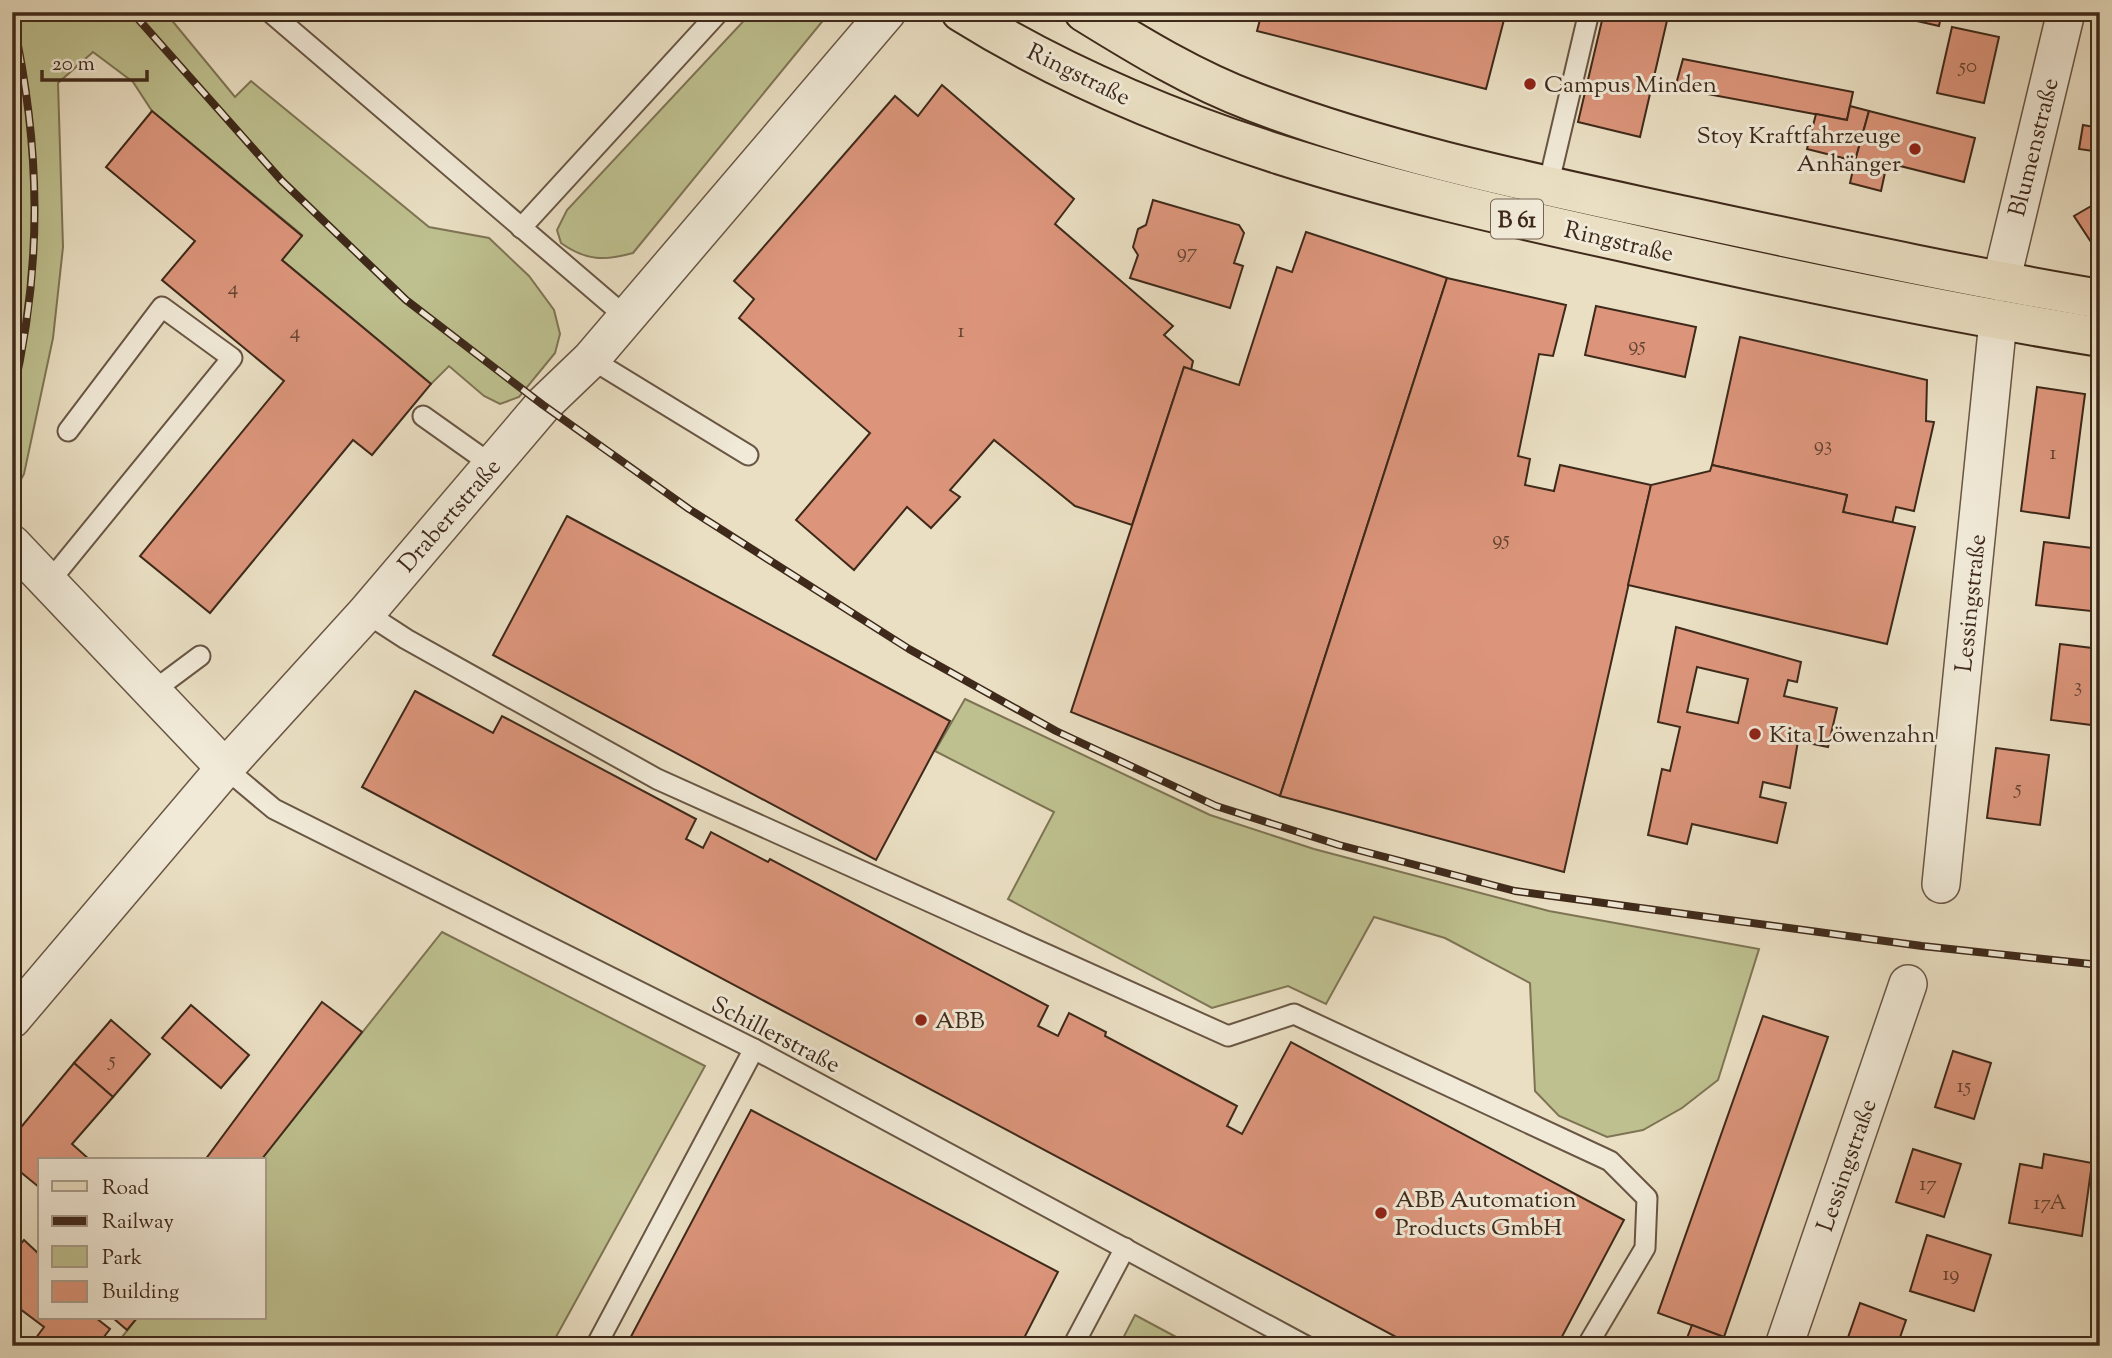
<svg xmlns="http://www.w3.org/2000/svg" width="2112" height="1358" font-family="'Sorts Mill Goudy',serif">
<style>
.green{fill:#bec08f;stroke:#7e7454;stroke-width:2}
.building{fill:#dc957b;stroke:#3e291a;stroke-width:2;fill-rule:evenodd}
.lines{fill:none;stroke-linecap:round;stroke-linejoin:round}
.lane-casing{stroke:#695644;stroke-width:23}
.street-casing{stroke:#695644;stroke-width:40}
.primary-casing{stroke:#3e291a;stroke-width:42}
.lane{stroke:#f1ead8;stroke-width:19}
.street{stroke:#f1ead8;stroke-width:37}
.primary{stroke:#eadfc3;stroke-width:38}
.rail-casing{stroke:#3e291a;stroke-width:8}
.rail{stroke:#f1ead8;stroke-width:5;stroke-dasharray:16;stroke-linecap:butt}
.poi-dot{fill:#8f2418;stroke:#f1ead8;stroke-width:2.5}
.labels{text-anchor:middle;stroke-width:6;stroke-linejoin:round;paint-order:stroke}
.number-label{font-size:21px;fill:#664432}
.shield{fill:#f1ead8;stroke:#746353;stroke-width:2}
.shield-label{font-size:23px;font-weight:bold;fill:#3e291a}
.street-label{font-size:24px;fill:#3e291a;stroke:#f1ead8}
.poi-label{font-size:24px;fill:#3e291a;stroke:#f1ead8;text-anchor:start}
</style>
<rect width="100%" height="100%" fill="#eadfc3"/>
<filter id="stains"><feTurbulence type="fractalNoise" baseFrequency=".00286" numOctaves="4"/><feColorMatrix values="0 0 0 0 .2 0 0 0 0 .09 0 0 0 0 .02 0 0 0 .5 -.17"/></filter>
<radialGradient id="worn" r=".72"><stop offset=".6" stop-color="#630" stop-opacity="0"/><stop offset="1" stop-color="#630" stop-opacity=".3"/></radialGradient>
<g class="green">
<polygon points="12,12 165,12 235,97 251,81 429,227 489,238 529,276 554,310 560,334 555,353 519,397 500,404 484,396 449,366 431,384 282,260 302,235 152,111 133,82 93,52 58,83 63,247 53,338 24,474 12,496"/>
<path d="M 752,12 L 830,12 L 633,253 C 605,261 586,261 561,243 L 557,230 L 567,210 Z"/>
<polygon points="965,699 1210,815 1314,849 1549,911 1759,949 1718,1080 1682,1108 1643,1130 1607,1137 1559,1116 1535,1091 1530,983 1445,938 1374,917 1326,1004 1288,986 1212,1008 1008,899 1054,812 935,751"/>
<polygon points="442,932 705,1066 551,1346 115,1346 137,1318 264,1318 264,1160 261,1160"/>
<polygon points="1135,1315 1193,1346 1119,1346"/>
</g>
<g class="building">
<polygon points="1262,12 1506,12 1486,89 1257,31"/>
<polygon points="1604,12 1669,12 1640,137 1578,122"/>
<polygon points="1910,12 1942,12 1939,26 1908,19"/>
<polygon points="1952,27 1999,37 1984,103 1937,93"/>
<polygon points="1683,59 1853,92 1847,120 1675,88"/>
<polygon points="942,85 1074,199 1055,224 1173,326 1164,335 1193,361 1191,370 1184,367 1132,525 1075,506 994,440 950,490 960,497 931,528 907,507 854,570 796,520 870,433 739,318 754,299 734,281 895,96 918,116"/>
<polygon points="1850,106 1869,111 1855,161 1807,149 1816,114 1847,120"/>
<polygon points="152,111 302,236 282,260 431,384 372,455 353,440 210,613 140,556 284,381 162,280 195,241 106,167"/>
<polygon points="1869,111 1975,138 1964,182 1888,163 1886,168 1855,161"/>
<polygon points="2083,125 2100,128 2100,152 2079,149"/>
<polygon points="1855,161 1886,168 1881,191 1850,183"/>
<polygon points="1153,200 1239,225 1244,233 1234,263 1243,266 1230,308 1130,278 1138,255 1133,247 1138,229 1146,225"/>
<polygon points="2100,201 2100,246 2093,245 2074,216"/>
<polygon points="1306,232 1447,278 1280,796 1071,712 1184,367 1239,385 1277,267 1292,272"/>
<polygon points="1447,278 1566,305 1553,356 1539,354 1518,456 1530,459 1525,485 1554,491 1560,465 1651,485 1564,872 1280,796"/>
<polygon points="1596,306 1696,327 1685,377 1585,355"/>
<polygon points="1740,337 1927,380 1926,421 1934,422 1914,511 1896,507 1892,524 1843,512 1847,495 1712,465"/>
<polygon points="2037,387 2085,394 2069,518 2021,511"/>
<polygon points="1712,465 1847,495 1843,512 1915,527 1887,644 1628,585 1651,485 1710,471"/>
<polygon points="567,516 950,721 876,860 493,655"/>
<polygon points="2044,542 2100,549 2100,612 2036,605"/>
<path d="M 1676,627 L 1801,662 L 1797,682 L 1788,680 L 1784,696 L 1837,708 L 1828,747 L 1798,741 L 1790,788 L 1763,782 L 1760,797 L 1786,803 L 1777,843 L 1692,824 L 1687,844 L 1648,835 L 1662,769 L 1670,771 L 1680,727 L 1658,722 ZM 1697,667 L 1748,679 L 1738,723 L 1687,712 Z"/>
<polygon points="2060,644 2100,649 2100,726 2051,720"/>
<polygon points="415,691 493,733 502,716 696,819 686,839 703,848 711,832 768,862 770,859 1048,1006 1038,1026 1058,1036 1069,1013 1106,1032 1105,1036 1237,1106 1227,1126 1242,1134 1291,1042 1624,1220 1557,1346 1413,1346 362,787"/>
<polygon points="1996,748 2049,755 2040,825 1987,818"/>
<polygon points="322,1002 362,1032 261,1160 205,1160"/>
<polygon points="191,1005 249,1055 221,1088 162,1038"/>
<polygon points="1763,1016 1828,1037 1724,1337 1658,1313"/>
<polygon points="111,1020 150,1054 113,1097 74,1063"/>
<polygon points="1953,1051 1991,1063 1974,1119 1935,1107"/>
<polygon points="74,1063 113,1097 72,1144 90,1160 40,1160 40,1188 12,1165 12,1138"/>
<polygon points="751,1110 1058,1272 1020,1346 626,1346"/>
<polygon points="1913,1149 1961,1164 1944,1217 1896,1202"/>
<polygon points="2044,1154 2092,1163 2082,1236 2009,1223 2020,1164 2042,1168"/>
<polygon points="1927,1235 1991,1255 1974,1311 1910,1291"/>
<polygon points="24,1240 40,1255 40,1318 96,1318 110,1329 97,1346 30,1346 44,1327 20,1309 12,1319 12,1255"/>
<polygon points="1860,1303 1906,1320 1897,1346 1845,1346"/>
<polygon points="113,1318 137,1318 127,1330"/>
<polygon points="1692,1325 1724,1337 1721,1346 1684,1346"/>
</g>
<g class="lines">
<defs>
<g id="lane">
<polyline points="270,12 626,317"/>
<polyline points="1548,186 1589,12"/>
<polyline points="521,228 719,12"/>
<polyline points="591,359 748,455"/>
<polyline points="423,416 492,465"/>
<polyline points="49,582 232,358 162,307 68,431"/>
<polyline points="366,613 406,639 657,779 1228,1036 1294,1014 1610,1161 1647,1198 1645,1248 1587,1346"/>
<polyline points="153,691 200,656"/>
<polyline points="225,768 274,809 754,1049 1306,1346"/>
<polyline points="596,1346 754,1049"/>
<polyline points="1073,1346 1125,1248"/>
</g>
<g id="street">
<polyline points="2001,282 2066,12"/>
<polyline points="12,544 225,768"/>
<polyline points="1941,884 1998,321"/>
<polyline points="12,1019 225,768 366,613 543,405 591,359 887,12"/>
<polyline points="1784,1346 1908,984"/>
</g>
<g id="primary">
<path d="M 961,12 C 1161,137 1392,191 1619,241 C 1778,277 1938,311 2100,337"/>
<path d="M 1084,12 C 1139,46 1193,79 1254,102 C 1390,154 1534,183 1676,214 C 1817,244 1958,275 2100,299"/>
</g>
</defs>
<use href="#lane" class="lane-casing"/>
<use href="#street" class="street-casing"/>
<use href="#primary" class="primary-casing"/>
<use href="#lane" class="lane"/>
<use href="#street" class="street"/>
<use href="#primary" class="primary"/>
<defs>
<g id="rail">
<polyline points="132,12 282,181 406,300 543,405 689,509 909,649 1056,731 1216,806 1339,845 1515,891 1922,946 2100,965"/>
<path d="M 12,16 C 41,147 43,267 12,397"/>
</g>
</defs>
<use href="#rail" class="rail-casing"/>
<use href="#rail" class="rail"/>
</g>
<g class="poi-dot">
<circle cx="1530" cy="84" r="7"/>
<circle cx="1915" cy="149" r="7"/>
<circle cx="1755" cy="734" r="7"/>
<circle cx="921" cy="1020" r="7"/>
<circle cx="1381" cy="1213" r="7"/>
</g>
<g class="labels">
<g class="number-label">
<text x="1968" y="72">50</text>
<text x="1187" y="258">97</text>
<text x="233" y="294">4</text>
<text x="961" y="337">1</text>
<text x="295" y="338">4</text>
<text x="1637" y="351">95</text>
<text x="1823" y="451">93</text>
<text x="2053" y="459">1</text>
<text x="1501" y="545">95</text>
<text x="2078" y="692">3</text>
<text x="2018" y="794">5</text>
<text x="112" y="1066">5</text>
<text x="1964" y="1092">15</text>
<text x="1928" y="1190">17</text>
<text x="2050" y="1209">17A</text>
<text x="1951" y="1280">19</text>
</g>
<rect class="shield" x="1491" y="199.5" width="52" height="39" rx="5"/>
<g class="shield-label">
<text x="1517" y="227">B 61</text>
</g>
<g class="street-label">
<text transform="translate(1079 74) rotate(26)" y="8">Ringstraße</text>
<text transform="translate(2033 147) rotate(-76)" y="8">Blumenstraße</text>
<text transform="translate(1619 241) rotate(13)" y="8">Ringstraße</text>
<text transform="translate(449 515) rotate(-49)" y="8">Drabertstraße</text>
<text transform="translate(1970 603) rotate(-84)" y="8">Lessingstraße</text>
<text transform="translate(776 1034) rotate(27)" y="8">Schillerstraße</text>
<text transform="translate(1846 1165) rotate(-71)" y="8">Lessingstraße</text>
</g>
<g class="poi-label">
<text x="1544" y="92">Campus Minden</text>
<text x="1901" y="143" text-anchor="end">Stoy Kraftfahrzeuge<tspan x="1901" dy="28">Anhänger</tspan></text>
<text x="1769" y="742">Kita Löwenzahn</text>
<text x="935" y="1028">ABB</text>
<text x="1395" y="1207">ABB Automation<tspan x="1395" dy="28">Products GmbH</tspan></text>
</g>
</g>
<rect width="2112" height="1358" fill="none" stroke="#eadfc3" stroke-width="42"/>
<rect x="14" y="14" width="2084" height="1330" fill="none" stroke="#3e291a" stroke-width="3.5"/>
<rect x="21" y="21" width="2070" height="1316" fill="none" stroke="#3e291a" stroke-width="2"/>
<rect x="38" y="1158" width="228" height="161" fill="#f1ead8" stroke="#a99d8c" stroke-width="2"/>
<rect x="52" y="1181" width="35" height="10" fill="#eadfc3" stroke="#a99d8c" stroke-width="2"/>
<text x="102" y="1194" font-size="21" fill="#3e291a">Road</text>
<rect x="52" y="1216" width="35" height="10" fill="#3e291a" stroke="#a99d8c" stroke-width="2"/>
<text x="102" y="1228" font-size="21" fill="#3e291a">Railway</text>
<rect x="52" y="1246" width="35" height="21" fill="#bec08f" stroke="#a99d8c" stroke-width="2"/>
<text x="102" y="1264" font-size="21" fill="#3e291a">Park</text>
<rect x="52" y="1281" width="35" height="21" fill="#dc957b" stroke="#a99d8c" stroke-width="2"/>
<text x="102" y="1298" font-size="21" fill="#3e291a">Building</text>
<path d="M42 70v10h105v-10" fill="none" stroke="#3e291a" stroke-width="3.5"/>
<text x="52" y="70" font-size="21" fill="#3e291a" stroke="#f1ead8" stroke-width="5" paint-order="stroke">20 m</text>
<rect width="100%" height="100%" filter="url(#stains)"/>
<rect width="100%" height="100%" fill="url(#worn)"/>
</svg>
